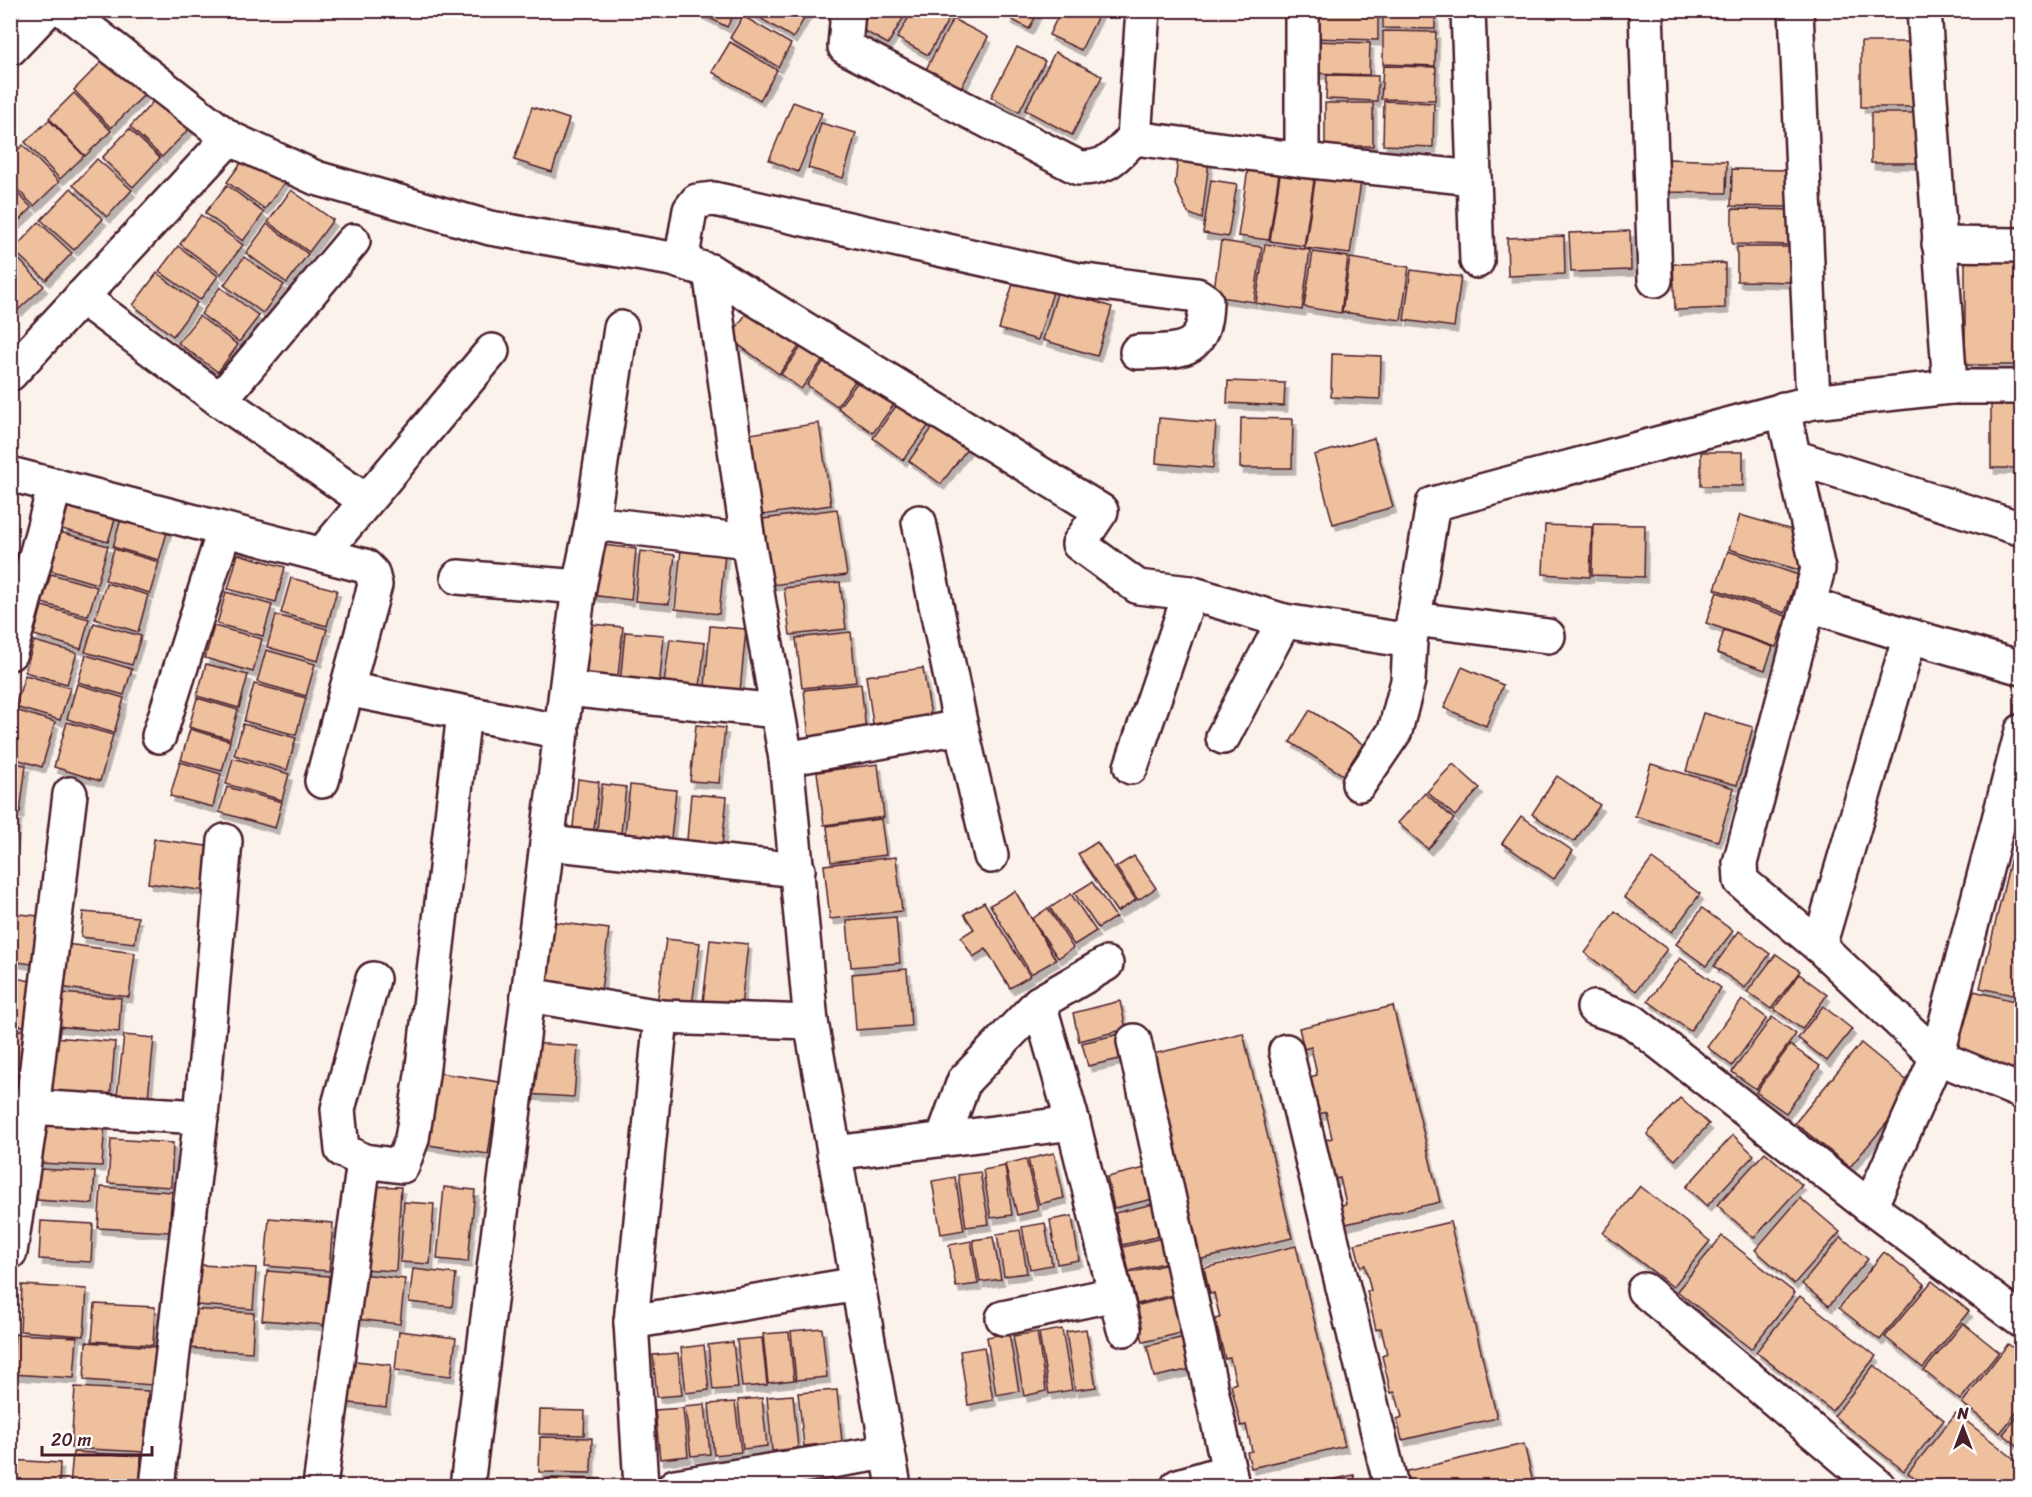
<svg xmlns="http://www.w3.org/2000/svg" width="2032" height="1497" font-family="Sriracha,sans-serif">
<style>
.building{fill:#eec09e;stroke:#4a1f2b;stroke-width:1.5;filter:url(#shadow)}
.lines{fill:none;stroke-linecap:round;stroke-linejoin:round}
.street-casing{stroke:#4a1f2b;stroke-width:38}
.secondary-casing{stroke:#4a1f2b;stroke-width:38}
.street{stroke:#fff;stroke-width:33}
.secondary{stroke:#fff;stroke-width:33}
</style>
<defs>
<filter id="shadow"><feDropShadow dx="3.5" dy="6" stdDeviation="0" flood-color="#0004"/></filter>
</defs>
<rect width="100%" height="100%" fill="#fcf2ec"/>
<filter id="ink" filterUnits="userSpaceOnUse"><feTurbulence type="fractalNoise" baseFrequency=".0167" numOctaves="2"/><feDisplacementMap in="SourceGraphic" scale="12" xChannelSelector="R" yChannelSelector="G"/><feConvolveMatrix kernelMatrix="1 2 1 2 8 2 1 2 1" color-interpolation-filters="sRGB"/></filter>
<g filter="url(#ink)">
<g class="building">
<polygon points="694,10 736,10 727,27"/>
<polygon points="747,10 809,10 793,38"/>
<polygon points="866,10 908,10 888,44 857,27"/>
<polygon points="913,10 954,10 928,55 897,38"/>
<polygon points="1013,10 1039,10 1029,29 1009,18"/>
<polygon points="1061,10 1101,10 1081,50 1049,35"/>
<polygon points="1314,10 1378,10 1378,40 1313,38"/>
<polygon points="1383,10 1435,10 1435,29 1383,28"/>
<polygon points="743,16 791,44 778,67 730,38"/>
<polygon points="953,19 988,37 959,92 924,73"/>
<polygon points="1383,31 1436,32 1435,66 1383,64"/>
<polygon points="1313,41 1370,43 1369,75 1312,73"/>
<polygon points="730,42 777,70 760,100 712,72"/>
<rect x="1861" y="42" width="59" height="65"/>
<polygon points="1017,47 1045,61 1019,112 991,97"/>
<polygon points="1055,52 1102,76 1072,135 1025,110"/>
<polygon points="108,55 146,93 111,128 74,90"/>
<polygon points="1383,66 1436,67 1435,100 1381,99"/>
<polygon points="1327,75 1378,76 1377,101 1326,99"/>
<polygon points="74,93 111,131 85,156 49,118"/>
<polygon points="158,96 191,127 162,157 130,127"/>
<polygon points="1384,101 1434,103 1433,147 1383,145"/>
<polygon points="793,102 822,113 798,172 769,160"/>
<rect x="1325" y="103" width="48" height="43"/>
<polygon points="532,107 569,119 552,172 514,160"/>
<rect x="1871" y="113" width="53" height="50"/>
<polygon points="49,120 84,156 60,179 25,142"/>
<polygon points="821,123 856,133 843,178 808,168"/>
<polygon points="129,129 160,158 133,187 102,158"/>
<polygon points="23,145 59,182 34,206 10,182 10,157"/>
<polygon points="249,152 287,179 265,209 227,182"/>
<polygon points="1178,156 1209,161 1202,219 1188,213 1175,185"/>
<polygon points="97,159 132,190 107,217 73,185"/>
<polygon points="1668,159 1727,161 1726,193 1667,192"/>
<polygon points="1249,162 1280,167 1269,240 1238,236"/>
<polygon points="1317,168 1362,175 1350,254 1305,248"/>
<polygon points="1732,169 1789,170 1788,207 1731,206"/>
<polygon points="1280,175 1314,180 1304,246 1270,241"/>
<polygon points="1211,180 1237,184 1228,237 1203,233"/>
<polygon points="227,185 264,213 243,241 205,213"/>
<polygon points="10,186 32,208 10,229"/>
<polygon points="71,188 103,219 74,250 41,220"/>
<polygon points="291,190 333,220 309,252 268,222"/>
<polygon points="1732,209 1796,210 1795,245 1732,244"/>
<polygon points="201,215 243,245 221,274 180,244"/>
<polygon points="39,222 72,253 46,280 13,250"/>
<polygon points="267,224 308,254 287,283 246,253"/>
<polygon points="1630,231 1631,270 1571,272 1569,233"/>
<polygon points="1564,236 1565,274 1508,276 1507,238"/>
<polygon points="1221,241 1262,247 1254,302 1213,296"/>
<polygon points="1265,244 1310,250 1302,310 1256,303"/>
<polygon points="178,246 218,276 200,300 159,271"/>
<polygon points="1737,247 1795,247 1795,282 1737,281"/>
<polygon points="12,252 44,286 18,310 10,302"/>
<polygon points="1313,252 1348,257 1341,313 1304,307"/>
<rect x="1965" y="254" width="57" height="111"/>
<polygon points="244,257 284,285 263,313 224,285"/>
<polygon points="1350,258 1409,267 1401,320 1342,312"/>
<polygon points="1725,263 1725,308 1675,310 1673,264"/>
<polygon points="1411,270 1461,277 1454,327 1404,320"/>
<polygon points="157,273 197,303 173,336 133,305"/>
<polygon points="1015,277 1054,289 1038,340 999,329"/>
<polygon points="220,287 259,316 239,342 201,314"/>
<polygon points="1058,290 1112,307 1097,356 1043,340"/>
<polygon points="753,304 804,340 779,374 729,338"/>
<polygon points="199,316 238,345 218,372 178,343"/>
<polygon points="808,338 828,353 801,389 781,374"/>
<polygon points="831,351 861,373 837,406 807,385"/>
<polygon points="1332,354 1381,356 1380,399 1331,397"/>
<polygon points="863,375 898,399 873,433 838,408"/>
<polygon points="1228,381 1285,383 1284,406 1227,403"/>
<polygon points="901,399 932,421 903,460 873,438"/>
<rect x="1991" y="400" width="28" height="68"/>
<polygon points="1159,418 1216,423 1213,468 1156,463"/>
<polygon points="1241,418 1293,419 1292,468 1240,468"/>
<polygon points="937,421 970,445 941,484 909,461"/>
<polygon points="819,423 831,505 762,515 750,434"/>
<polygon points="1374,438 1393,507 1333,524 1314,455"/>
<rect x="1701" y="452" width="42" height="34"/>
<polygon points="70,500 117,513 108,542 62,529"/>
<polygon points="837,509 847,575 772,585 763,519"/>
<polygon points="122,515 168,529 159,560 113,547"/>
<polygon points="1740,515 1810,535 1799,570 1729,549"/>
<polygon points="1593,524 1645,525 1644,577 1592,575"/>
<polygon points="1545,525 1592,527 1590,577 1543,574"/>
<polygon points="60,532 108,546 97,584 49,570"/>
<polygon points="595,544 636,549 631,600 590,595"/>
<polygon points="114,549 159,562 150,593 105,580"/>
<polygon points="681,549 725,553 719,614 675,609"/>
<polygon points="640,551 675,555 669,604 635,601"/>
<polygon points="1728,551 1798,575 1785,613 1715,589"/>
<polygon points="238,554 285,567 276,602 228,589"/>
<polygon points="51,574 97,587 88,616 42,603"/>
<polygon points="291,578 337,590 327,626 281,613"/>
<polygon points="840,582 846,629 790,635 784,588"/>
<polygon points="106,583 148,595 138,632 95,619"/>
<polygon points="226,592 272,605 263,636 217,624"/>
<polygon points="1717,592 1786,616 1776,647 1706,623"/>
<polygon points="42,606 89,619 81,649 34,635"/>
<polygon points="276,615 327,629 318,661 267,647"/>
<polygon points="94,623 141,636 132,665 85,652"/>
<polygon points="580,623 623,627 617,686 574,682"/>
<polygon points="214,626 262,639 253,672 205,658"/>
<polygon points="710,626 746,629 739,702 704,699"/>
<polygon points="1724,630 1773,647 1765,670 1717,653"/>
<polygon points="625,632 664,635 659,689 620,684"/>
<polygon points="851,632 856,682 802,688 796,638"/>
<polygon points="670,639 705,643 699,696 663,691"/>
<polygon points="34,641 77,653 67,684 25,672"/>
<polygon points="266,650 315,664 306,696 257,682"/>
<polygon points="86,655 132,669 124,695 78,682"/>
<polygon points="206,664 248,675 239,708 197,696"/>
<polygon points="1462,667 1503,685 1486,726 1444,708"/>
<polygon points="923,668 931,716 873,724 866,676"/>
<polygon points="25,675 70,688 60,720 15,707"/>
<polygon points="77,684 124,698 114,733 67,719"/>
<polygon points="254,684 306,698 296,735 244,721"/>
<polygon points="861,684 867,742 810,748 804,690"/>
<polygon points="197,698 238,710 230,739 189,727"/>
<polygon points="15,710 55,722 42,767 10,757 10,724"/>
<polygon points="1310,710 1363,744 1343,775 1290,742"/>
<polygon points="1703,713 1753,727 1737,785 1686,771"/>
<polygon points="67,722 113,735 100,781 54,767"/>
<polygon points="243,724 296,738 287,770 234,755"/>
<polygon points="696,725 725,728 719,783 690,781"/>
<polygon points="190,729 230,741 222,771 181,760"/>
<polygon points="233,758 289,774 282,800 226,784"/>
<polygon points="180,762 221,774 213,807 170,796"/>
<polygon points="10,763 26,765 20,813 10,811"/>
<polygon points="878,764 884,817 824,825 817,772"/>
<polygon points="1453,764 1480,788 1455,816 1427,792"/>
<polygon points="1651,764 1734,788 1718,841 1635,816"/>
<polygon points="1557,776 1600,805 1574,842 1532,814"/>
<polygon points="578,779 599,782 593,839 572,836"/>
<polygon points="602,784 626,787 620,842 596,840"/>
<polygon points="630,785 676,790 670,848 624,843"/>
<polygon points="227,787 282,802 275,828 219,812"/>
<polygon points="1425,793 1454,819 1428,849 1398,823"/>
<polygon points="691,794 727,797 721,855 686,851"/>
<polygon points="10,814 18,815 12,858 10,858"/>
<polygon points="1521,816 1573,851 1554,879 1502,843"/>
<polygon points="881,819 886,855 831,862 827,826"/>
<polygon points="154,839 213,847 207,891 148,883"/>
<polygon points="1097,842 1136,900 1117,912 1078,854"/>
<polygon points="2012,853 2022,855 2022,997 1980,988"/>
<polygon points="1134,856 1156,888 1138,900 1116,867"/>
<polygon points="896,857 902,911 830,919 824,865"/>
<polygon points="1652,859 1700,894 1672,932 1624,897"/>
<polygon points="1092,882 1116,917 1098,928 1074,893"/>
<polygon points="1015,891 1056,960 1031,974 990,905"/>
<polygon points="1071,894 1096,931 1074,945 1050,908"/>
<polygon points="984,902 1030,976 1010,988 986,949 973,957 961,937 974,929 964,914"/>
<polygon points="1048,908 1073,948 1058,958 1032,919"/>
<polygon points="1702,908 1733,931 1706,966 1676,944"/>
<polygon points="1615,911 1667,949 1636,991 1585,953"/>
<polygon points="83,912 138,917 135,943 81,937"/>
<polygon points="10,913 38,916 32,964 10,961"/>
<polygon points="896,917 900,963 851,967 847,921"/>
<polygon points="547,921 609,929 600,998 538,990"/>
<polygon points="1739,931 1770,954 1745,988 1714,966"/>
<polygon points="666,939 700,943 691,1014 656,1010"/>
<polygon points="710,940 748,944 740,1015 702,1011"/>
<polygon points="58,943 135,953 129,997 53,986"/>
<polygon points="1776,954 1800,971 1771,1009 1747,992"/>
<polygon points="1680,958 1721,988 1690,1031 1648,1001"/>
<polygon points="907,969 911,1026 856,1030 852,974"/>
<polygon points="1799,974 1827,995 1802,1029 1774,1009"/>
<polygon points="10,977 37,982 30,1027 10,1024"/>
<polygon points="1974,991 2022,1003 2022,1038 2013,1070 1956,1054"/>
<polygon points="60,993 121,998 119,1032 56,1026"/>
<polygon points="1742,1000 1767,1018 1732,1066 1707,1047"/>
<polygon points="1120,1001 1126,1029 1079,1041 1073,1013"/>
<polygon points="1393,1006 1440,1202 1346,1224 1341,1205 1346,1204 1340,1178 1335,1179 1326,1140 1332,1138 1326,1112 1319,1114 1310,1077 1317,1075 1311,1047 1304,1049 1299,1028"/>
<polygon points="1823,1006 1852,1029 1827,1061 1798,1038"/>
<polygon points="1772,1017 1796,1034 1756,1089 1732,1072"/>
<polygon points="10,1029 26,1031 16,1095 10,1094"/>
<polygon points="1128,1032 1133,1056 1088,1066 1082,1043"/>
<polygon points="1243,1033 1292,1238 1189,1262 1185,1241 1195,1239 1189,1214 1140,1057"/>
<polygon points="124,1035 154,1038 147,1108 116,1104"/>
<polygon points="53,1037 115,1042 110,1103 48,1098"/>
<polygon points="529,1043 578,1046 574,1097 525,1094"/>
<polygon points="1861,1043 1916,1088 1850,1167 1795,1123"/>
<polygon points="1790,1045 1820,1066 1786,1113 1756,1092"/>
<polygon points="433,1072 499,1082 488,1154 422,1144"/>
<polygon points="1680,1098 1709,1124 1675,1160 1647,1134"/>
<polygon points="41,1118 105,1122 102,1166 38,1163"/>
<polygon points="1733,1135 1754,1155 1707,1206 1686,1187"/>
<polygon points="111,1139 173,1143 171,1187 108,1183"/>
<polygon points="1765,1152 1802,1185 1754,1238 1717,1205"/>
<polygon points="1054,1153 1064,1198 1039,1204 1028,1159"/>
<polygon points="1026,1159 1038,1210 1017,1215 1005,1164"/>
<polygon points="1158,1165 1166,1196 1114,1208 1107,1177"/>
<polygon points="1005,1166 1012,1215 991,1218 983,1170"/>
<polygon points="39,1169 95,1172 93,1204 37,1200"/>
<polygon points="980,1172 989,1224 966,1227 958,1175"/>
<polygon points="955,1177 964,1230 941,1234 932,1181"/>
<polygon points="365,1186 401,1187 396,1271 360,1269"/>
<polygon points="1640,1186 1710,1241 1673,1287 1603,1233"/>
<polygon points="101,1187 172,1192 169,1232 98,1228"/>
<polygon points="444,1187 475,1190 468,1262 437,1259"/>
<polygon points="1800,1198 1840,1232 1794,1284 1755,1250"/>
<polygon points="1166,1201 1173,1233 1122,1245 1115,1213"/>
<polygon points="404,1202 434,1204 430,1264 400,1262"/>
<polygon points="1072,1216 1079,1260 1057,1264 1050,1220"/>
<polygon points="269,1218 333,1223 329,1271 265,1266"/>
<polygon points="41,1221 93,1224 91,1262 39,1259"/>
<polygon points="1450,1222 1497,1418 1402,1440 1397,1419 1402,1417 1395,1392 1391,1393 1382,1356 1387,1354 1381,1328 1376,1330 1367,1291 1371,1291 1365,1265 1361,1267 1355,1244"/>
<polygon points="1045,1223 1052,1265 1030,1269 1022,1227"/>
<polygon points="1020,1230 1027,1273 1004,1276 997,1234"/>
<polygon points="1171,1236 1177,1260 1129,1271 1123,1247"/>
<polygon points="1722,1236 1795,1293 1751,1349 1677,1291"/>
<polygon points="993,1237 1001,1279 980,1282 973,1240"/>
<polygon points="1841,1237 1868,1259 1829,1306 1802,1284"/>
<polygon points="971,1241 978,1284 956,1287 949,1245"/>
<polygon points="1296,1246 1345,1446 1251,1468 1247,1452 1252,1451 1246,1425 1241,1426 1231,1385 1236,1383 1230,1358 1225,1359 1215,1319 1220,1318 1214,1293 1210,1294 1204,1268"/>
<polygon points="1884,1252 1925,1284 1880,1340 1839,1308"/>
<polygon points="1173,1263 1181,1293 1137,1304 1129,1273"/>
<polygon points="200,1265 256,1268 253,1309 197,1305"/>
<polygon points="413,1269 456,1274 452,1307 409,1302"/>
<polygon points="267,1271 329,1276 325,1325 262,1320"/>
<polygon points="362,1274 405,1279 400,1324 356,1319"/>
<polygon points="1932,1281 1969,1311 1923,1368 1885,1337"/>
<polygon points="22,1285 87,1289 84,1336 20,1331"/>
<polygon points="1185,1294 1194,1330 1143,1342 1135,1306"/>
<polygon points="1800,1296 1876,1356 1832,1411 1756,1352"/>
<polygon points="95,1304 155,1307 153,1345 92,1341"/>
<polygon points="190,1309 254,1313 252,1352 187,1348"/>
<polygon points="1963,1323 1999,1352 1960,1400 1924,1371"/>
<polygon points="822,1328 827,1377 796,1380 791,1331"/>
<polygon points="1062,1329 1072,1390 1049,1394 1039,1333"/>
<polygon points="1086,1329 1096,1387 1075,1390 1066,1332"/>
<polygon points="399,1331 456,1338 451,1376 395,1370"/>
<polygon points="789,1332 794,1380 768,1383 763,1334"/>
<polygon points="1037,1332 1046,1391 1024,1396 1013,1336"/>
<polygon points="1009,1333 1019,1391 996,1395 987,1337"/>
<polygon points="15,1334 77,1337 74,1378 12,1374"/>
<polygon points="1193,1335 1201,1367 1154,1377 1147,1346"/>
<polygon points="762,1338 767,1385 742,1387 737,1340"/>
<polygon points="86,1342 155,1347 153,1385 84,1380"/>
<polygon points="733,1342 738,1388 713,1390 708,1345"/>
<polygon points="2008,1344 2022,1354 2022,1406 2000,1433 1962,1403"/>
<polygon points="704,1345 709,1390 686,1393 681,1348"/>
<polygon points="984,1347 993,1400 968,1405 960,1351"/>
<polygon points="678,1353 682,1395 657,1397 653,1355"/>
<polygon points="346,1360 391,1365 386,1407 341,1402"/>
<polygon points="1874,1365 1944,1420 1904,1471 1834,1416"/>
<polygon points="75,1387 148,1391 144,1452 71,1448"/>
<polygon points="837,1390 842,1442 804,1446 798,1393"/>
<polygon points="793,1395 798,1448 772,1451 767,1397"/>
<polygon points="762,1398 767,1446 743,1449 738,1400"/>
<polygon points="735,1402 741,1452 714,1455 709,1404"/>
<polygon points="705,1404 710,1454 691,1456 685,1406"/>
<polygon points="683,1408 688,1456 660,1459 655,1410"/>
<polygon points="540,1410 585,1411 584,1435 539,1434"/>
<polygon points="2022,1411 2022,1449 2003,1434"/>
<polygon points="1956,1413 2022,1465 2022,1472 2010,1486 1925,1486 1908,1473"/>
<polygon points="540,1437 592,1438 591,1473 539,1472"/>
<polygon points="1524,1444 1534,1486 1407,1486 1403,1472"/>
<polygon points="73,1452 141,1456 140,1486 70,1486"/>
<polygon points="10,1460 60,1463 59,1486 10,1486"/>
<polygon points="1354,1475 1356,1486 1304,1486"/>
<polygon points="547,1478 604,1479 604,1486 547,1486"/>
<polygon points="832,1478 833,1486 804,1486 803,1480"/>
</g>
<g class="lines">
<defs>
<g id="street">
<polyline points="64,10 229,138 316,178 490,228 672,259 710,271 1101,511 1079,544 1138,587 1190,593 1284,621 1410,641"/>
<path d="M 848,10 L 845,47 L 1079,168 C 1109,168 1115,157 1134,138 L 1143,10"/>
<polyline points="1468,10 1477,261"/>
<polyline points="1646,10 1655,280"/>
<polyline points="1796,10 1813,402"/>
<polyline points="1924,10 1950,387"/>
<polyline points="1134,138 1302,160 1474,178"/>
<polyline points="1302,160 1302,10"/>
<polyline points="1939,244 2022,245"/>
<path d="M 681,262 L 690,210 L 697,201 L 714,199 L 1078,280 L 1197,295 L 1206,301 C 1205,354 1182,351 1137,352"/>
<polyline points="710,271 748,541 786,759 811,1022 894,1486"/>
<polyline points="81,297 220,400 366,501"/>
<polyline points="10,374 229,138"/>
<polyline points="220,400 353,241"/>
<polyline points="1783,409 1818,569 1740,863 1741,881 1819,946 1937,1057 2022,1092"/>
<polyline points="1794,457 2022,529"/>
<polyline points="10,474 365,566 372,573 375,585 322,781"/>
<polyline points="919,522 961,727 991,856"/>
<polyline points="592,523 748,541"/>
<polyline points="322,554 492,351"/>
<polyline points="458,577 579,587"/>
<polyline points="1810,605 1910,636 2022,668"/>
<polyline points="1414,619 1548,636"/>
<polyline points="10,653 55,485"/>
<polyline points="347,689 562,732"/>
<polyline points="567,689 777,711"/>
<polyline points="159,736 224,531"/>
<polyline points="1223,737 1284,621"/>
<polyline points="786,759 961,727"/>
<polyline points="1131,767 1190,593"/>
<polyline points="1359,784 1395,731 1408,681 1410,641 1433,504 1813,402 1950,387 2022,387"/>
<polyline points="548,843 798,870"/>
<polyline points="1819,946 1910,636"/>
<polyline points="528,995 661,1017 811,1022"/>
<polyline points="1039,1003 1073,1123 1124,1329"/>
<polyline points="1594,1008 1632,1021 1870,1207 2022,1321"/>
<polyline points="1134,1041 1229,1471"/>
<polyline points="1286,1051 1391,1486"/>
<polyline points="12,1106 201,1117"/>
<polyline points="943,1139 964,1081 1039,1003 1106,964"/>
<polyline points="834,1153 1073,1123"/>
<polyline points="364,1161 402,1166 412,1139 422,1075 464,713"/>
<polyline points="1870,1207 1937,1057 2022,731"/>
<polyline points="10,1252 32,1109 70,794"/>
<polyline points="1644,1290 1878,1486"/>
<polyline points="1003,1318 1115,1294"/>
<polyline points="631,1322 858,1284"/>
<polyline points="157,1486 201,1117 225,841"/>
<polyline points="320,1486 364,1161 342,1150 338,1109 373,979"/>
<polyline points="467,1486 579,587 592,523 621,328"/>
<polyline points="641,1486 631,1322 661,1017"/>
<polyline points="675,1486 888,1452"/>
<polyline points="1178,1486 1229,1471 1232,1486"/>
</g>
<polyline id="secondary" points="10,49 47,10"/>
</defs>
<use href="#street" class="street-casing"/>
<use href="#secondary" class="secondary-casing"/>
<use href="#street" class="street"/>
<use href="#secondary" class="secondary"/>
</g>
</g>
<rect width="2032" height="1497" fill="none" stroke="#fff" stroke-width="36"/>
<rect x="18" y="18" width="1996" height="1461" fill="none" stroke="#4a1f2b" stroke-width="2" filter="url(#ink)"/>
<g transform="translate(1963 1428)" stroke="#ffffff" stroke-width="4.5" paint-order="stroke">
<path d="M0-4.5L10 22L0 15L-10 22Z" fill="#4a1f2b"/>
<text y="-9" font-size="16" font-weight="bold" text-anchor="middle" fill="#4a1f2b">N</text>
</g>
<path d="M42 1446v9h110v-9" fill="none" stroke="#4a1f2b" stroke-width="3"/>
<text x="51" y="1446" font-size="18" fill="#4a1f2b" stroke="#ffffff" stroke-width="4.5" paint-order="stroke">20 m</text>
</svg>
